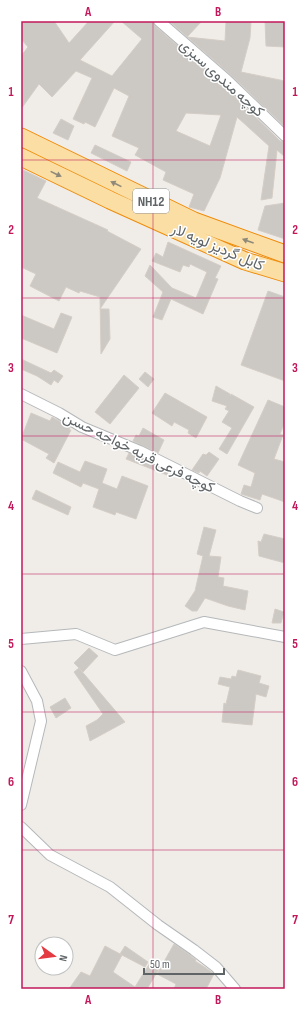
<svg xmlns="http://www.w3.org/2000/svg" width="306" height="1010" font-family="'Sofia Sans Condensed',Vazirmatn,sans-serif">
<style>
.building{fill:#ccc8c4;stroke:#d5cec6;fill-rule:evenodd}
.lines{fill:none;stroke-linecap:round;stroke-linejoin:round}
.minor-casing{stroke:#b5b8bb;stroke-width:12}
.trunk-casing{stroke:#ef8b09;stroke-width:19}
.minor{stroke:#fff;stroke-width:10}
.trunk{stroke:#fadea4;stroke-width:17}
.oneway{fill:#8e8979}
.grid{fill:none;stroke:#c2185b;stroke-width:1;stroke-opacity:0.55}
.labels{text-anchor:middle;stroke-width:3;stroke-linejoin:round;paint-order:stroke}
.shield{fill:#fff;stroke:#8f9295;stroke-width:1}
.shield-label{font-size:14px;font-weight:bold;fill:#5f6467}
.street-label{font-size:15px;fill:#5f6467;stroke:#fff}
.neatline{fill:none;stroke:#c2185b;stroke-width:1.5}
.grid-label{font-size:13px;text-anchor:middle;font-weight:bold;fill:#c2185b}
</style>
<rect width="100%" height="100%" fill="#f0ede8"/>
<g class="building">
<path d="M 21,21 L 54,21 L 69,43 L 89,21 L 115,21 L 80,60 L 112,76 L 142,39 L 121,21 L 153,21 L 155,26 L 223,85 L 280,141 L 285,142 L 285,157 L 277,150 L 272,198 L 261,200 L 269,146 L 237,117 L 220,178 L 204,211 L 189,207 L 194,194 L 163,180 L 166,172 L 135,155 L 139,148 L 112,136 L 129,96 L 114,88 L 95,127 L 85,122 L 84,124 L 73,119 L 92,78 L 76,71 L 52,97 L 39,84 L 21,109 L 21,56 L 28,47 L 21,39 ZM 186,113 L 221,115 L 210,146 L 176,131 Z"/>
<polygon points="169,21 202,21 187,37 225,41 226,21 251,21 250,38 241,72 285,81 285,127 231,75"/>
<polygon points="265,21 285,21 285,47 266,46"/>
<polygon points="61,119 74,126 68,140 53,133"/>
<polygon points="95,145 131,162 127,171 91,153"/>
<polygon points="21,169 46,181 37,198 108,230 107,231 141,249 100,309 109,309 110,339 101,354 100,297 80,291 79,293 66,287 59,301 30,286 36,274 21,267"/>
<polygon points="285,203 285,239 258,230 265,206"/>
<polygon points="168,242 221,266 215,278 218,279 203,314 171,299 162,320 153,317 163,292 145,276 150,265 172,288 196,298 207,272 190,264 189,267 183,265 180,272 152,261 156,253 163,257"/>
<polygon points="268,291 285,297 285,381 241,365"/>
<polygon points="61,313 72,317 57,353 21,338 21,315 54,329"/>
<polygon points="21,359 51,373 54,370 63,376 58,383 54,380 51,385 37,376 21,369"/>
<polygon points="145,372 154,379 148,387 139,379"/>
<polygon points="124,375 139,388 110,424 95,412"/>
<polygon points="216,386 230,394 230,396 231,394 254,407 227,454 219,449 232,428 222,422 229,411 225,409 227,406 212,401"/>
<polygon points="165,393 207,417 196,438 188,433 189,430 174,422 172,426 152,413"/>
<polygon points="268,400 285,407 285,422 280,434 283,435 274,459 285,462 285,502 262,494 260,500 241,494 244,485 251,487 255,473 238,465"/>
<polygon points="31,413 50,421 52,417 70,427 69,430 71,430 54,463 46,458 49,454 21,439"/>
<polygon points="143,428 164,440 158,453 133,441 136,435 139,436"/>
<polygon points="209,452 219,459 207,476 200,471 199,473 192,470 203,454 206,455"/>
<polygon points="129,453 168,472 167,475 126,459"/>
<polygon points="85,461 107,469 102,483 117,489 122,476 148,486 136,519 116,512 115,515 93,507 99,489 83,483 81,487 53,473 58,462 80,472"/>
<polygon points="36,490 71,507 68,515 32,499"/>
<polygon points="204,527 216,530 209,556 221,557 218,577 224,578 223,586 248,591 245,610 228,606 205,598 197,611 192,611 185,606 195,591 203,556 197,554"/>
<polygon points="264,534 285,539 285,563 259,556 258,541 261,542"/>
<polygon points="275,609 284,612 281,623 272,623"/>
<polygon points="89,648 98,656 83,672 74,663"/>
<polygon points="79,668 125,722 90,741 86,726 97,720 103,714 74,672"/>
<polygon points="238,670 261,676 259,683 269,686 266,697 256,694 252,725 222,722 224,703 226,704 230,687 218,684 220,677 231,679 232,676 236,677"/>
<polygon points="65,698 71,708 56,718 50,707"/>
<polygon points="174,944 190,955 196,960 195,961 206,968 214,974 206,989 174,989 176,984 157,974"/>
<polygon points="105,946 122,955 113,972 135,987 150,963 159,969 147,989 69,989 81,972 90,976"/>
<polygon points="125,946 148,962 145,967 120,954"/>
</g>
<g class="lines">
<defs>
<g id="minor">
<polyline points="159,21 227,80 285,136"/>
<polyline points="21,394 59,413 82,427 140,451 240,501 257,508"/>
<polyline points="21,639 76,634 115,650 204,622 285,637"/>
<polyline points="21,671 37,701 41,721 21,805"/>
<polyline points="21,827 50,855 110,887 158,925 194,950 216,967 235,989"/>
</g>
<g id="trunk">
<polyline points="21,137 194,221 285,254"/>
<polyline points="21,157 110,200 245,261 285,273"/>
</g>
</defs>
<use href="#minor" class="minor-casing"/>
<use href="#trunk" class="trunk-casing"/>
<use href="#minor" class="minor"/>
<use href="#trunk" class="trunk"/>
</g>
<defs><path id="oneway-solid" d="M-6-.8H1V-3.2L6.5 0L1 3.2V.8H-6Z"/></defs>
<g class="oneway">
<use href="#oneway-solid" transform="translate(56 174) rotate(26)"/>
<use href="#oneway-solid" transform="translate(116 184) rotate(-154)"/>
<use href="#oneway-solid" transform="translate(248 241) rotate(-160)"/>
</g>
<path class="grid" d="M 153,21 L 153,989M 21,160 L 285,160M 21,298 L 285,298M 21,436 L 285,436M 21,574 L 285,574M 21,712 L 285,712M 21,850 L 285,850"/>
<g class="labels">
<rect class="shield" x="133" y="189" width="36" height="24" rx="3"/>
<g class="shield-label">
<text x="151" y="206">NH12</text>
</g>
<g class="street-label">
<text transform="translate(222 78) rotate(42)" y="5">کوچه مندوی سبزی</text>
<text transform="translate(218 247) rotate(23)" y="5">کابل گردیز لویه لار</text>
<text transform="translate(139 452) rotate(26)" y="5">کوچه فرعی قریه خواجه حسن</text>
</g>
</g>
<rect width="306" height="1010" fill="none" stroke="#ffffff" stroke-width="44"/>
<g transform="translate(54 956) rotate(104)"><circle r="19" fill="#ffffff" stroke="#bfc1c2"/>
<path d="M0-3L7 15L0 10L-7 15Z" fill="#e43a42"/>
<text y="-6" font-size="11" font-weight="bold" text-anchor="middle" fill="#5f6467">N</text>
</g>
<path d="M144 968v6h80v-6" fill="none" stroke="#5f6467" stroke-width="2"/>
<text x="150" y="968" font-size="12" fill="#5f6467" stroke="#ffffff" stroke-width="3" paint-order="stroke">50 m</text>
<rect x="22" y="22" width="262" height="966" class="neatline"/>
<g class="grid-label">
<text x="88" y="16">A</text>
<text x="218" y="16">B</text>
<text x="11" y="96">1</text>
<text x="295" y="96">1</text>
<text x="11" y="234">2</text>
<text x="295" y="234">2</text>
<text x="11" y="372">3</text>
<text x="295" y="372">3</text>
<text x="11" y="510">4</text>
<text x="295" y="510">4</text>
<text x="11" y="648">5</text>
<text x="295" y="648">5</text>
<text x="11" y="786">6</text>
<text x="295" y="786">6</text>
<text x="11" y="924">7</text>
<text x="295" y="924">7</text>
<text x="88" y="1004">A</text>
<text x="218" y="1004">B</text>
</g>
</svg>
